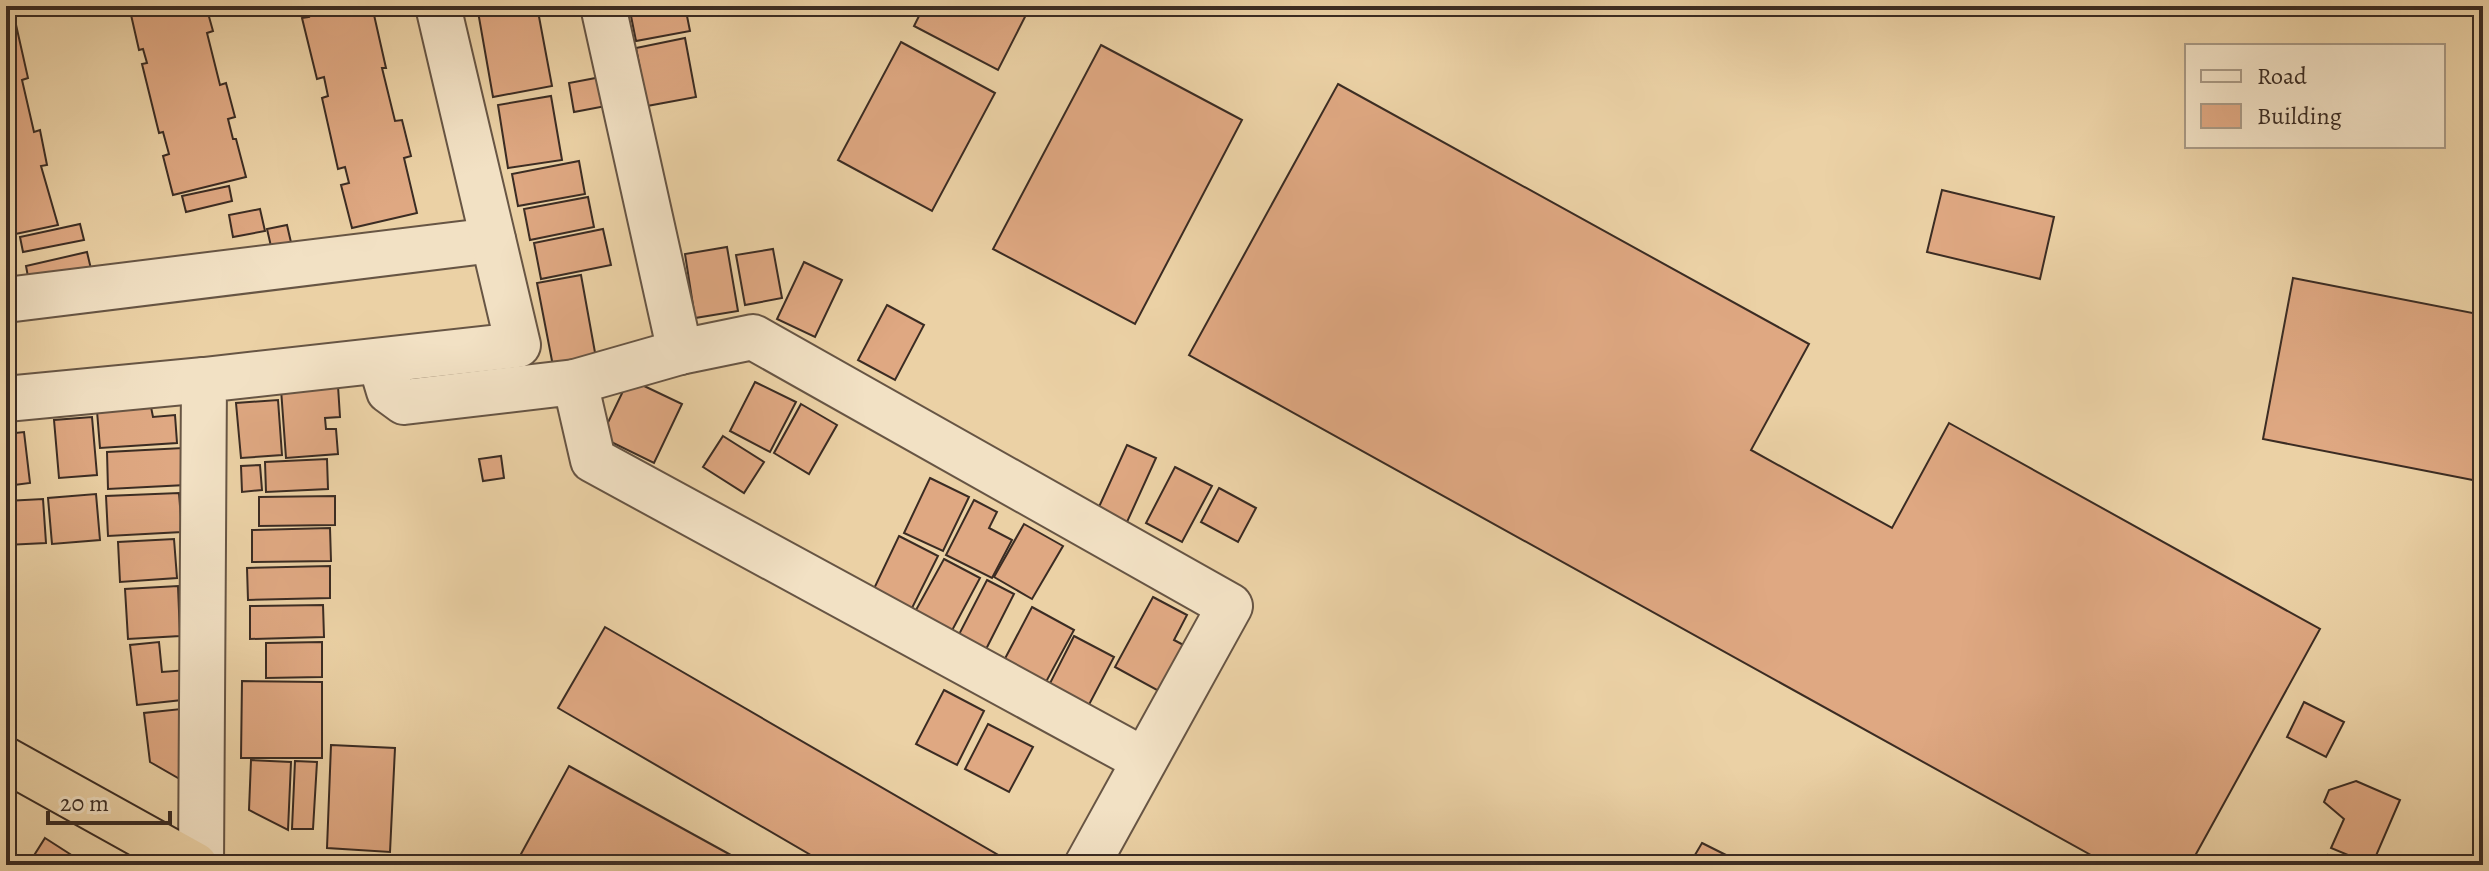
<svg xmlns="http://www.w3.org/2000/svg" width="2489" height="871" font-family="Alegreya,serif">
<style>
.building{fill:#dfa882;stroke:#3b2c23;stroke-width:2}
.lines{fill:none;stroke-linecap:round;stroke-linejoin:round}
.minor-casing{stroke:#675544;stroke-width:48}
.highway-casing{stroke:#3b2c23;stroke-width:48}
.minor{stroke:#f2e1c4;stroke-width:44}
.highway{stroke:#ebd1a5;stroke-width:44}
</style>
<rect width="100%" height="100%" fill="#ebd1a5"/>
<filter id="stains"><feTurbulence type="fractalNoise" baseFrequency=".0025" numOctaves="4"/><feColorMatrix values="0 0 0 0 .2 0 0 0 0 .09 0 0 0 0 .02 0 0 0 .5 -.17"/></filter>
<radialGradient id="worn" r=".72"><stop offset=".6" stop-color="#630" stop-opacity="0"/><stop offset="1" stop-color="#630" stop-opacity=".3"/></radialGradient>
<g class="building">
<polygon points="129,6 206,6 213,31 207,33 220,85 226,83 235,117 228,119 233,139 236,139 246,177 173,195 163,156 169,154 163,132 159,133 142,64 147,63 143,49 139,50"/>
<polygon points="306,6 372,6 386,68 382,68 395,121 402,120 411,156 404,158 417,213 352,228 341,185 349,183 345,167 338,169 322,98 328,96 324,77 317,79 302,18 309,17"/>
<polygon points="477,6 537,6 552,86 493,97"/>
<polygon points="629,6 685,6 690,31 636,41"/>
<polygon points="924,6 1023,6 1029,9 998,70 914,26"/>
<polygon points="12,7 28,78 22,80 34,132 40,130 47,165 41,166 58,225 6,236 6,8"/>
<polygon points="685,38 696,97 647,106 636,48"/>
<polygon points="901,42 995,93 932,211 838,160"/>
<polygon points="1101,45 1242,120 1135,324 993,249"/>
<polygon points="601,77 606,106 574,112 569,83"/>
<polygon points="1338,84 1809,344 1751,450 1892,528 1949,423 2320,629 2190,865 2109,865 1189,355"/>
<polygon points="551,96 562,160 508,168 498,105"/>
<polygon points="579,161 585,194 518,206 512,174"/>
<polygon points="229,186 232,201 186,212 182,196"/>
<polygon points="1942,190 2054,217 2040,279 1927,252"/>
<polygon points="588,197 594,227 530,240 524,209"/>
<polygon points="260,209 265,231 233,237 229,215"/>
<polygon points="80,224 84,240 23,252 20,237"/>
<polygon points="287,225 293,251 273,255 267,229"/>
<polygon points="603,229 611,265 541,279 534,243"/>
<polygon points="727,247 738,311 695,318 685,254"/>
<polygon points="773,249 782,298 745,305 736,255"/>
<polygon points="87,252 91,269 29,282 26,266"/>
<polygon points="804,262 842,280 815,337 777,319"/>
<polygon points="581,275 596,358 553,366 537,283"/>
<polygon points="2293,278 2483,315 2483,482 2263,439"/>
<polygon points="887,305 924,325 895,380 858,360"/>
<polygon points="755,382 796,402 770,452 730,431"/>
<polygon points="642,385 682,404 654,463 601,437 625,387"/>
<polygon points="338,386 340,417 325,418 326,429 336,429 338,454 286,458 281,389"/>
<polygon points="278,400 282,455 241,458 236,403"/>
<polygon points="801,404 837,425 809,474 774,453"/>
<polygon points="151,407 153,417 175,415 177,443 100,448 97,411"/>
<polygon points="92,417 97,475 59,478 54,420"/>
<polygon points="24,432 30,483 6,486 6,434"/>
<polygon points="723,436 764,462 744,493 703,467"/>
<polygon points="1127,445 1156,458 1127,522 1098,509"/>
<polygon points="183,448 186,485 108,489 107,452"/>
<polygon points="501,456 504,478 483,481 479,459"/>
<polygon points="327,459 328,489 266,492 265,462"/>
<polygon points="260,465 262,490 242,492 241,466"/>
<polygon points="1175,467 1212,486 1182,542 1146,523"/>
<polygon points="930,478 969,497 943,551 904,533"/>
<polygon points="1219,488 1256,508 1238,542 1201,522"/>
<polygon points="179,493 182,532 108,536 106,496"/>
<polygon points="96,494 100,540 52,544 48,498"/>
<polygon points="335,496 335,525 259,526 259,497"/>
<polygon points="43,499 46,543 6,545 6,501"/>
<polygon points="974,500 997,512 989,528 1012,540 992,578 946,555"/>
<polygon points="1024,524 1063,546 1032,599 994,577"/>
<polygon points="330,528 331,561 252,562 252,530"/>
<polygon points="899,536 938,556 908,616 870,597"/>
<polygon points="174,539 177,578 120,582 118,542"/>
<polygon points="944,559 980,578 948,638 911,619"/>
<polygon points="330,566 330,598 248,600 247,568"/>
<polygon points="987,580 1014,594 980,661 953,646"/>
<polygon points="178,586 180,636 128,639 125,589"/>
<polygon points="1153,597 1187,615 1174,640 1191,649 1166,695 1115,667"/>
<polygon points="323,605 324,637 250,639 250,606"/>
<polygon points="1032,607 1074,630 1040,693 999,670"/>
<polygon points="605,627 1012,863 1010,865 828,865 558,708"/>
<polygon points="1074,636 1114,657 1082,718 1043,697"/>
<polygon points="159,642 162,672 188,670 191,699 137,705 130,645"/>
<polygon points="322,642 322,677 266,678 266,643"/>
<polygon points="242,681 322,682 322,758 241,758"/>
<polygon points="944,690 984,711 957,765 916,744"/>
<polygon points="2304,702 2344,722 2326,757 2287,737"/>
<polygon points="181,709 189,777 178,778 150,762 144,713"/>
<polygon points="988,724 1033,747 1009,792 965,769"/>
<polygon points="331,745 395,748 390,852 327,848"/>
<polygon points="251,760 291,762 288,830 249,810"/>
<polygon points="295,761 317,762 313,829 292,829"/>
<polygon points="569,766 749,865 515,865"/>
<polygon points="2356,781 2400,800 2372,865 2331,848 2344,819 2324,802 2329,790"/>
<polygon points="45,838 87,865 28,865"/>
<polygon points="1702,843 1746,865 1689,865"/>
<polygon points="2328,855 2349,865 2323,865"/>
</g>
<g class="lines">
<defs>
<g id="minor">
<polyline points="603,6 680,352"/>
<polyline points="6,300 493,240"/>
<polyline points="380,361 389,391 404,402 575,382 593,460 1144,760"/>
<polyline points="575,382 680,352 753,337 1230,606 1087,865"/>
<polyline points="6,399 204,380"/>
<polyline points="201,865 204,380 518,345 438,6"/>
</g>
<polyline id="highway" points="6,760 195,865"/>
</defs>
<use href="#minor" class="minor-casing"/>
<use href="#highway" class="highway-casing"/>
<use href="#minor" class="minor"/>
<use href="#highway" class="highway"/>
</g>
<rect width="2489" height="871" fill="none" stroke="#ebd1a5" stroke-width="32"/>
<rect x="8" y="8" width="2473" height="855" fill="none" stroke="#3b2c23" stroke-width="4"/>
<rect x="16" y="16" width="2457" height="839" fill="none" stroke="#3b2c23" stroke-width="2"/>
<rect x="2185" y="44" width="260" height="104" fill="#f2e1c4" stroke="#a99984" stroke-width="2"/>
<rect x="2201" y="70" width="40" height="12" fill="#f2e1c4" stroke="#a99984" stroke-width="2"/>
<text x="2257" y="84" font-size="24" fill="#3b2c23">Road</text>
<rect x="2201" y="104" width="40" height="24" fill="#dfa882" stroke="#a99984" stroke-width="2"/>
<text x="2257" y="124" font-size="24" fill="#3b2c23">Building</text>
<path d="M48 811v12h122v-12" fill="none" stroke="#3b2c23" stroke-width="4"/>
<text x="60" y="811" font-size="24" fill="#3b2c23" stroke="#f2e1c4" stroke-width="6" paint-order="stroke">20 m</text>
<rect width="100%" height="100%" filter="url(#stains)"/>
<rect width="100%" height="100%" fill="url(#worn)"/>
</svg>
